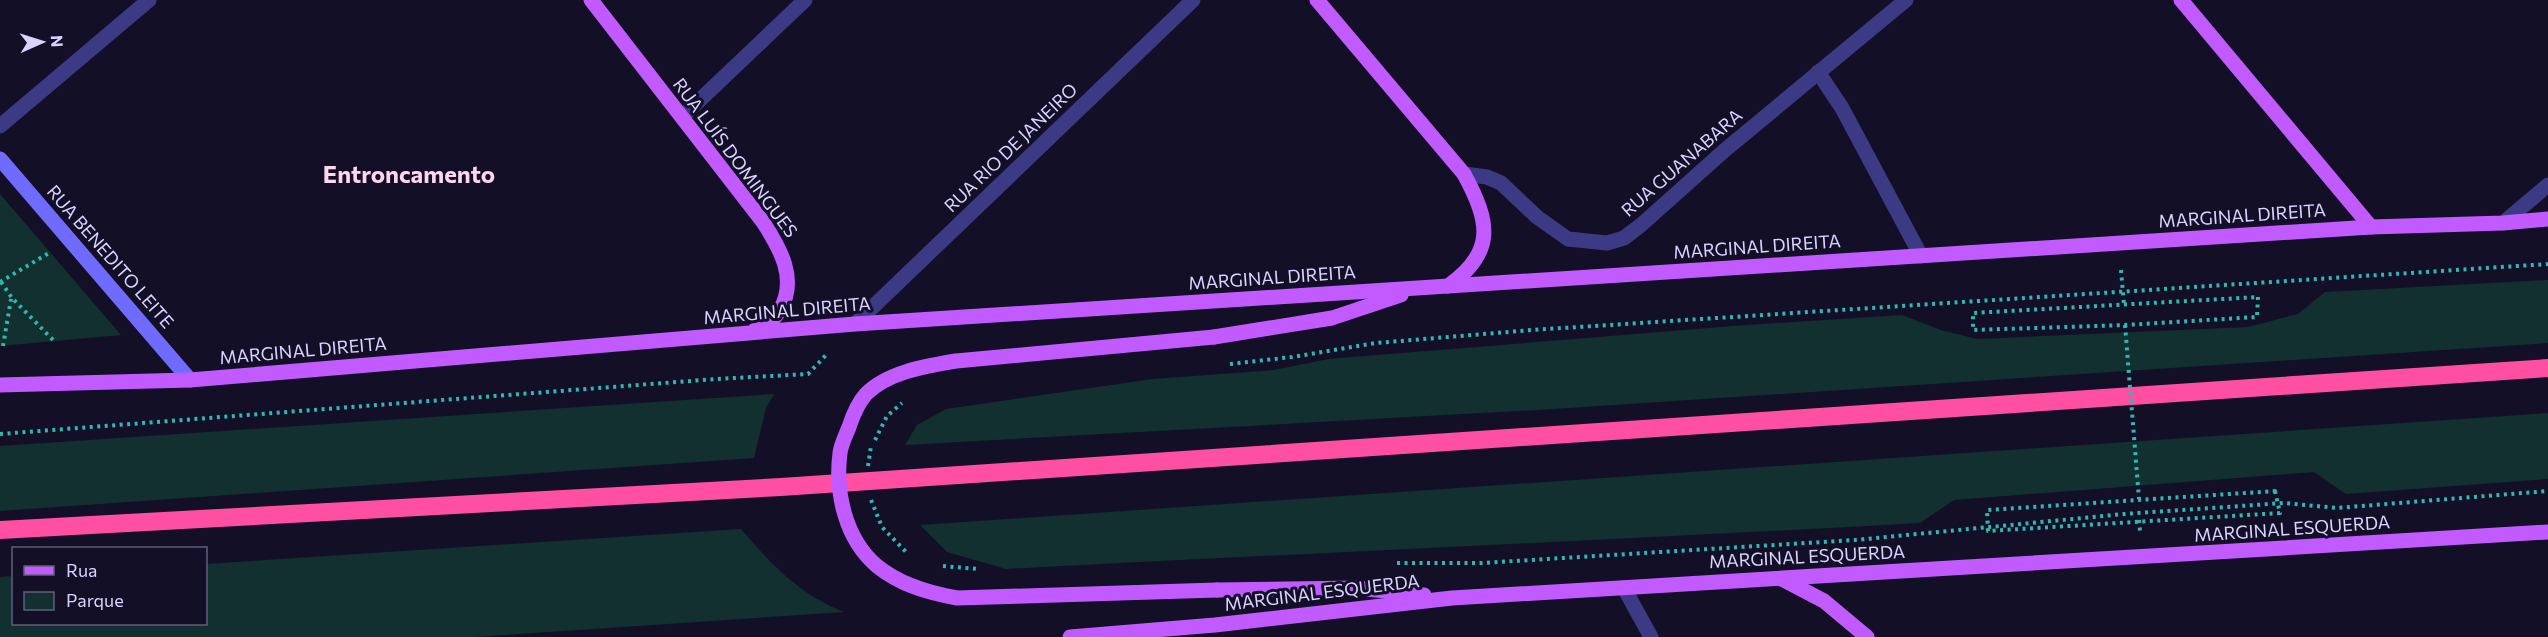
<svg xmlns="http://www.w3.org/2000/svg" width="2548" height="637" font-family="Commissioner,sans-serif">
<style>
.green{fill:#12302f}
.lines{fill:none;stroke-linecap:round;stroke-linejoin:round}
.path{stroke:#2fb8b0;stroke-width:4;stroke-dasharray:3 4.5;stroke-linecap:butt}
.lane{stroke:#3d3a85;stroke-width:15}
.street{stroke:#3d3a85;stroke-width:15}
.secondary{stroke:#6f6bff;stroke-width:15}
.primary{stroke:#c25bff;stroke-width:15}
.highway{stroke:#ff4fa3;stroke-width:18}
.path-bridge{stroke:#2fb8b0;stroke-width:4;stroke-dasharray:3 4.5;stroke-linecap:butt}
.primary-bridge{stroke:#c25bff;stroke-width:15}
.labels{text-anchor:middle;stroke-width:6;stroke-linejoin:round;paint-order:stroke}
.street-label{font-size:18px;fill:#d9d4ff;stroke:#130f26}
.district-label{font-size:24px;font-weight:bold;fill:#ffd6f0;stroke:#130f26}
</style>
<rect width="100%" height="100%" fill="#130f26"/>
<g class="green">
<polygon points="0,194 121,335 0,346"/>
<polygon points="2548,280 2548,343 1554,409 905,445 917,425 946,409 1153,379 1274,370 1328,359 1746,325 1902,315 1941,330 1977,339 2248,327 2298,314 2325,292"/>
<polygon points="774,394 766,408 754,458 0,511 0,446"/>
<path d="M 2548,413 L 2548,479 L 2346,494 L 2314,472 L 1954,500 L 1920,523 C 1615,540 1310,553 1006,569 L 947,552 L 920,525 Z"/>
<path d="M 741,529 C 773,566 798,593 844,612 L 476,637 L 0,637 L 0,577 L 13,576 L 14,624 L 206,624 L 206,564 Z"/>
</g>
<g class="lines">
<g class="path">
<polyline points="2121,270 2124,305"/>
<polyline points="0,282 49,253"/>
<polyline points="1,282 12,298 54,341"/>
<polygon points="2258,297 2257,317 2125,325 1973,330 1973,313"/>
<polyline points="3,346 11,299"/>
<polyline points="1230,364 1292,357 1376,343 1532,330 2548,264"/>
<polyline points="0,434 716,379 808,374 828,353"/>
<polyline points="2139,520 2140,531"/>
<polyline points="1397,563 1482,563 1855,540 2124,514 2284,503 2337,508 2548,491"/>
</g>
<g class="lane">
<polyline points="682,117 805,0"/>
<polyline points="1624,588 1651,637"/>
</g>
<g class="street">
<polyline points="1818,72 1842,108 1921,256"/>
<polyline points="0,126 149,0"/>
<polyline points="1464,174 1487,177 1501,183 1537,217 1568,239 1607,243 1624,238 1641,225 1725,150 1906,0"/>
<polyline points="2503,223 2548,185"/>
<polyline points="855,324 1193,0"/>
</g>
<polyline class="secondary" points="0,159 190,380"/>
<g class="primary">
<path d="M 591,0 L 763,222 C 780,248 798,279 780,310 C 774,320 767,327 755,330"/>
<path d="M 1317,0 L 1464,174 C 1490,222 1496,252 1448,286"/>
<polyline points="2181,0 2371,227"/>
<polyline points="1214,337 1332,318 1401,295"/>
<polyline points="0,385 190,380 855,324 2371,227 2503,223 2548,219"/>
<polyline points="1782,579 1824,601 1867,637"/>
<polyline points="1217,590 1357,588 1424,595"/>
<polyline points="1070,637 1215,625 1452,598 2548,532"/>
</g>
<polyline class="highway" points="0,530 781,487 2548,368"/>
<g class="path-bridge">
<polyline points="2125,325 2139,499"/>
<polyline points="875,440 887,416 902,403"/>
<polyline points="868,466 871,446"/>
<polygon points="2275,491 2280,513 1988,531 1987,510"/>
<polyline points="871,500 882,527 906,552"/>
<polyline points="943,566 978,569"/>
</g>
<path class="primary-bridge" d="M 1214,337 L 956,361 C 926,366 888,372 866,394 C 858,403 853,415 849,427 C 846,435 841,444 840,453 C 835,492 845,539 877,566 C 900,585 929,593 957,598 L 1217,590"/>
</g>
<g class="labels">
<g class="street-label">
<text transform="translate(1011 148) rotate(-44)" y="6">RUA RIO DE JANEIRO</text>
<text transform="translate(735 158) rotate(53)" y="6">RUA LUÍS DOMINGUES</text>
<text transform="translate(1682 163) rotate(-41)" y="6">RUA GUANABARA</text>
<text transform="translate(2242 216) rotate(-4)" y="6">MARGINAL DIREITA</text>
<text transform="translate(1757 247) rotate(-4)" y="6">MARGINAL DIREITA</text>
<text transform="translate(110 257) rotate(49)" y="6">RUA BENEDITO LEITE</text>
<text transform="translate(1272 278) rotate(-4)" y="6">MARGINAL DIREITA</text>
<text transform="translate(787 311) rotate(-5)" y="6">MARGINAL DIREITA</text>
<text transform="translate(303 351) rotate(-5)" y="6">MARGINAL DIREITA</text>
<text transform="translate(2292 529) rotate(-4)" y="6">MARGINAL ESQUERDA</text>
<text transform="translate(1807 557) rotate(-3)" y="6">MARGINAL ESQUERDA</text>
<text transform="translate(1322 593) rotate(-7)" y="6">MARGINAL ESQUERDA</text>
</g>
<g class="district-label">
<text x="409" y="183">Entroncamento</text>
</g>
</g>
<rect x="12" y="547" width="195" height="78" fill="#130f26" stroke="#625e7d" stroke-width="1.5"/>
<rect x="24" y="566" width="30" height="9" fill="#c25bff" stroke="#625e7d" stroke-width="1.5"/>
<text x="66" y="577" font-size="18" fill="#d9d4ff">Rua</text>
<rect x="24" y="592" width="30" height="18" fill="#12302f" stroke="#625e7d" stroke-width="1.5"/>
<text x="66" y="607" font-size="18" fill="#d9d4ff">Parque</text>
<g transform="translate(42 42) rotate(87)" stroke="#130f26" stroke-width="4.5" paint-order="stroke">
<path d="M0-4.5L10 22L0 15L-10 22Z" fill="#d9d4ff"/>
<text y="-9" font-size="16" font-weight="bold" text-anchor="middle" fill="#d9d4ff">N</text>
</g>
</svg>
